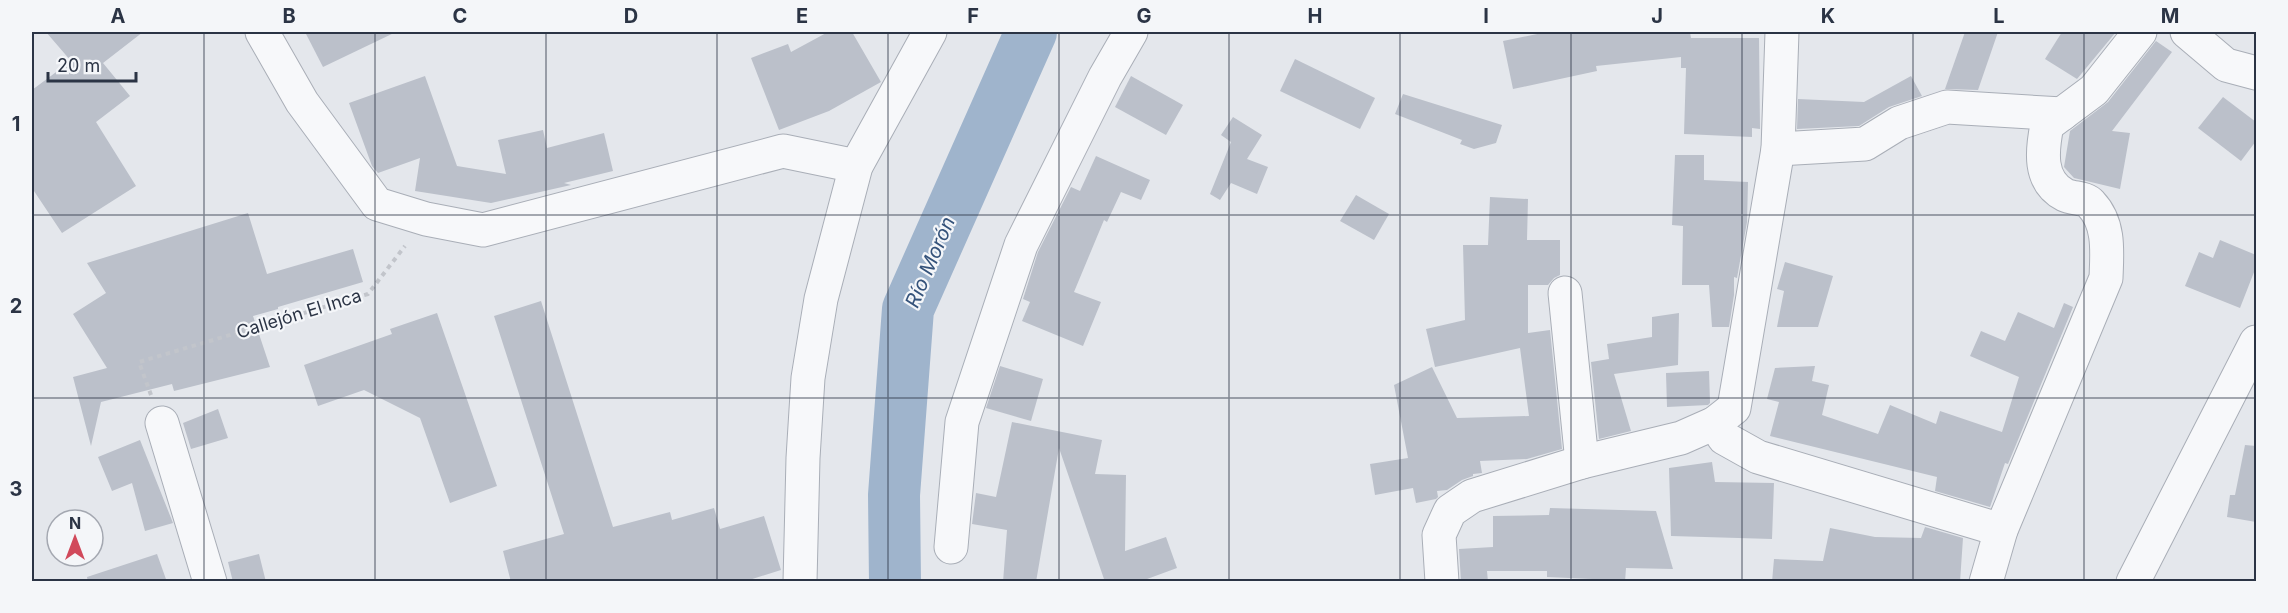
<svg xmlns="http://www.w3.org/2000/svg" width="2288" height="613" font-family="Inter,sans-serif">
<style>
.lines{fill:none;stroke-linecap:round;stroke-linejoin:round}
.river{stroke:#9fb4cc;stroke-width:52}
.building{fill:#bbc0ca}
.minor-casing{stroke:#a9aeb7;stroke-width:35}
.path{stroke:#c2c5cb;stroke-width:4;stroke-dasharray:4.5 4.5;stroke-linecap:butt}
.minor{stroke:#f7f8fa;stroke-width:33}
.grid{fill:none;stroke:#2b3445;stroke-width:1.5;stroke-opacity:0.55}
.labels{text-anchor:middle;stroke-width:4.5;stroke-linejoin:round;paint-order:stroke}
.street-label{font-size:18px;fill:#2b3445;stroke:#f4f6f9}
.water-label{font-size:20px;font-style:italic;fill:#34527a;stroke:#f4f6f9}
.neatline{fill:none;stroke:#2b3445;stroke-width:2}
.grid-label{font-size:20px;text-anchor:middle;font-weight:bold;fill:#2b3445}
</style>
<rect width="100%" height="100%" fill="#e4e7ec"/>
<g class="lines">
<polyline class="river" points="895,582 894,495 908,309 1031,32"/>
</g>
<g class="building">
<polygon points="46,32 143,32 103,63 130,96 96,122 136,186 62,233 32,188 32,90 71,61"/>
<polygon points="305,32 396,32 323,67"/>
<polygon points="828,32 852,32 881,82 829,111 779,130 751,58 788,44 791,52"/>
<polygon points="1547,32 1690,32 1691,38 1759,38 1760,129 1752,128 1752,137 1684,134 1686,68 1681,68 1681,57 1596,66 1597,71 1513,89 1503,41"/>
<polygon points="1965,32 1998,32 1978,90 1945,89"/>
<polygon points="2062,32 2116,32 2077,79 2045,59"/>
<polygon points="2156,41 2172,52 2112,131 2130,133 2120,189 2074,178 2064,167 2070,131 2108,102"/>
<polygon points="1295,59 1375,98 1360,129 1280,91"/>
<polygon points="425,76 457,166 506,174 498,140 543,130 547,148 604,133 613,171 564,183 571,185 491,203 415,191 420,158 378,173 372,166 349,103"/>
<polygon points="1131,76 1183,105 1166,135 1115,107"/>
<polygon points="1911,76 1922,96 1889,107 1859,126 1797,129 1798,99 1864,102"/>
<polygon points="1403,94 1502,125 1496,143 1474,149 1460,144 1462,140 1395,114"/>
<polygon points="2223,97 2256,122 2256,141 2241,161 2198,128"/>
<polygon points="1233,117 1262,135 1247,159 1268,167 1257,194 1231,183 1220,200 1210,194 1231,142 1221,135"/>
<polygon points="1675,155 1704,155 1704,180 1748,182 1747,222 1737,278 1734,277 1734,295 1729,327 1712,327 1709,285 1682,285 1683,226 1672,225"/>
<polygon points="1096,156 1150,180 1141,200 1121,192 1107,222 1104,220 1074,292 1101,302 1083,346 1022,321 1030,302 1023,299 1038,252 1071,187 1080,191"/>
<polygon points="1356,195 1389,214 1374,240 1340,221"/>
<polygon points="1490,197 1528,199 1527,240 1560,240 1560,275 1554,278 1548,285 1528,285 1528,333 1550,330 1562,449 1527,459 1480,461 1482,473 1473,474 1473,476 1462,480 1447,490 1437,491 1438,497 1436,499 1416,503 1413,488 1375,495 1370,464 1408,458 1394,385 1432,367 1457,418 1529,416 1520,348 1435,367 1426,329 1465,320 1463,245 1488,245"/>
<polygon points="248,213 267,274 353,249 363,282 278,307 278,309 253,316 270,367 174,391 172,384 101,402 91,446 73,377 107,368 73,314 106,293 87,263"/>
<polygon points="2220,240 2256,255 2256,267 2240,308 2185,286 2199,252 2213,258"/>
<polygon points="1785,262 1833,276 1818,327 1777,327 1784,291 1777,289"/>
<polygon points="541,301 613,527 670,512 672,520 714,508 720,529 764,516 781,570 743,582 511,582 503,551 564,534 494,316"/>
<polygon points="2064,303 2073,307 2008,464 2005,463 1990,507 1935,491 1937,477 1770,436 1779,402 1767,399 1775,368 1815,366 1812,381 1829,385 1822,415 1878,434 1890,405 1936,424 1940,411 2002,432 2019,377 1970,356 1981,331 2005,341 2018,312 2054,328"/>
<polygon points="437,313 497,486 450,503 420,418 364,390 318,406 304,365 392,334 390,329"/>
<polygon points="1679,313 1678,365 1614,374 1631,431 1599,439 1591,362 1609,359 1607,344 1652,337 1652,317"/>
<polygon points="1000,366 1043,379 1031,421 986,408"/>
<polygon points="1709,371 1710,403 1708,405 1667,407 1666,373"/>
<polygon points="218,409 228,438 191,449 183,423"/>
<polygon points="1012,422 1102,440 1095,474 1126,475 1125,551 1166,537 1177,568 1139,582 1105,582 1059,448 1036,582 1003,582 1007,530 972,524 976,493 996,497"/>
<polygon points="140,440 173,523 145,531 132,483 112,491 98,457"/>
<polygon points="2245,445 2256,446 2256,522 2227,517 2230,495 2235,495"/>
<polygon points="1712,462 1715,482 1774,483 1772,539 1671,536 1669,468"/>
<polygon points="1550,508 1656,511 1673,569 1626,568 1625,582 1592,582 1592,579 1547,577 1547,571 1487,571 1488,582 1461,582 1459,549 1493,547 1493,516 1549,515"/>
<polygon points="1925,527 1963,538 1960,582 1772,582 1774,559 1823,561 1830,528 1875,537 1921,538"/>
<polygon points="157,554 167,582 88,582 87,577"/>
<polygon points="259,554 266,582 233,582 228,562"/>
</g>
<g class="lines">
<defs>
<g id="minor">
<polyline points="262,32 302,102 377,204 426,219 483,230 783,151 856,166"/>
<polyline points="2187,32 2226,65 2256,73"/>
<polyline points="1778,149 1865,144 1899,123 1947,107 2062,114"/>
<polyline points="1565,293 1582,462"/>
<polyline points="162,423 210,582"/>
<polyline points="1715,423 1724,438 1758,457 2001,530"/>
<polyline points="951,547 962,422 1021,245 1105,77 1131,32"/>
<polyline points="800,582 803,458 808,378 821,299 856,166 930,32"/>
<polyline points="1442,582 1439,535 1450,511 1472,496 1582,462 1681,438 1715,423 1734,408 1778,149 1782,32"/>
<path d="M 1986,582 L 2001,530 L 2106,278 C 2107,252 2110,224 2091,204 C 2085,197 2073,199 2065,195 C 2038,181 2042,150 2047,125 L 2094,90 L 2140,32"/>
<polyline points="2133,582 2256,342"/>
</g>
</defs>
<use href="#minor" class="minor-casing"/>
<polyline class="path" points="151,395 139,362 368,294 405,246"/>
<use href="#minor" class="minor"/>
</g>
<path class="grid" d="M 204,32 L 204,582M 375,32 L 375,582M 546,32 L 546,582M 717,32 L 717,582M 888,32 L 888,582M 1059,32 L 1059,582M 1229,32 L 1229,582M 1400,32 L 1400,582M 1571,32 L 1571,582M 1742,32 L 1742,582M 1913,32 L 1913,582M 2084,32 L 2084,582M 32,215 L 2256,215M 32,398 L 2256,398"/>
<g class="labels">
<g class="street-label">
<text transform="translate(299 314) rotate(-17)" y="6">Callejón El Inca</text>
</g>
<g class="water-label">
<text transform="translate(930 262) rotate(-67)" y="7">Río Morón</text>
</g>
</g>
<rect width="2288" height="613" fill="none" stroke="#f4f6f9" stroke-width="66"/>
<g transform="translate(75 538)"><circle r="28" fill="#f4f6f9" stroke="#a4a8b1" stroke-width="1.5"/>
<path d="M0-4.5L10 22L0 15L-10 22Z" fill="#d1495b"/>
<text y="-9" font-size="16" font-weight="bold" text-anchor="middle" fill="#2b3445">N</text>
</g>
<path d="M48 72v9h88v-9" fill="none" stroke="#2b3445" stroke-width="3"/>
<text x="57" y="72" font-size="18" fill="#2b3445" stroke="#f4f6f9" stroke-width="4.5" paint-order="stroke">20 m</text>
<rect x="33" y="33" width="2222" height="547" class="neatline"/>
<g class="grid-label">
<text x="118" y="23">A</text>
<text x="289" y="23">B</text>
<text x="460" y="23">C</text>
<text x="631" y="23">D</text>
<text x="802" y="23">E</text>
<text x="973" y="23">F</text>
<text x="1144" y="23">G</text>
<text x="1315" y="23">H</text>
<text x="1486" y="23">I</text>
<text x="1657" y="23">J</text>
<text x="1828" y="23">K</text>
<text x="1999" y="23">L</text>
<text x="2170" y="23">M</text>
<text x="16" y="131">1</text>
<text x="16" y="313">2</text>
<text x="16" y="496">3</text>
</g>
</svg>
